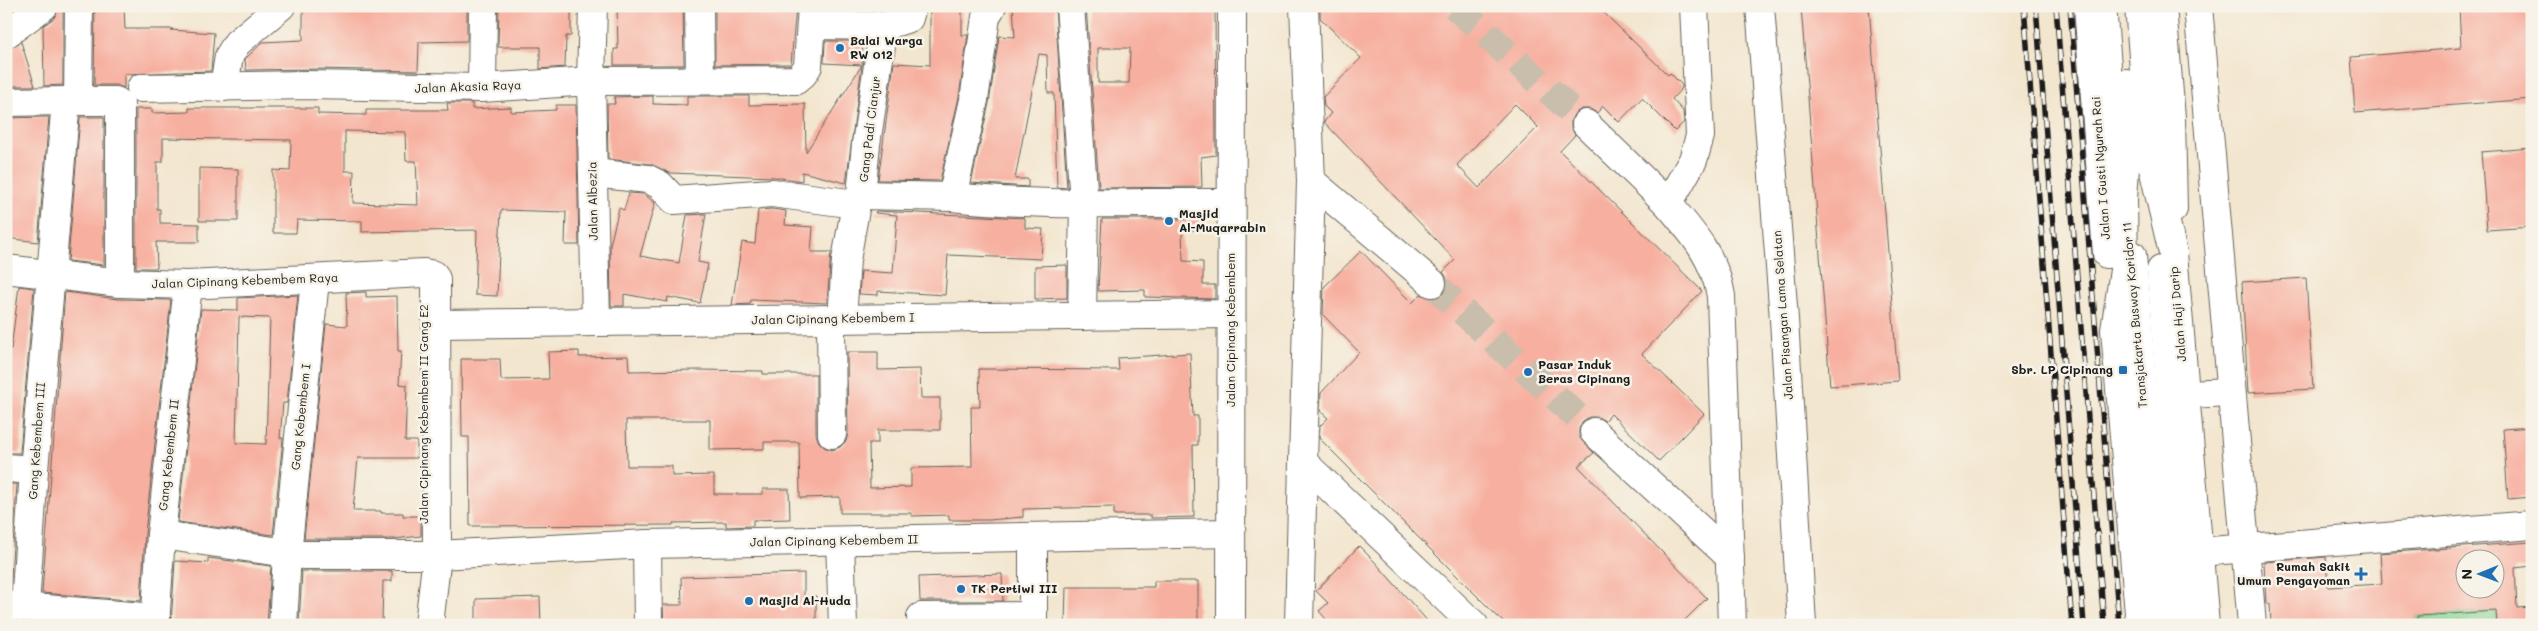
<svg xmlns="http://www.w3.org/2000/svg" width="2538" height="631" font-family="Mali,sans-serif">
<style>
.green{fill:#86d594;stroke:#517858}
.building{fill:#f7b0a0;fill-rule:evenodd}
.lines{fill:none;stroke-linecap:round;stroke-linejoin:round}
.minor-tunnel{stroke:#c8beab;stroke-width:28;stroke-dasharray:28 14;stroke-linecap:butt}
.minor-casing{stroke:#67635b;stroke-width:30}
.major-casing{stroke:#67635b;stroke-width:30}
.minor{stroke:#fff;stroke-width:28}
.major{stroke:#fff;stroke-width:28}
.rail-casing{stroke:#1c1c1c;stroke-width:5.5}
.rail{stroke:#f7f3e8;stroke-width:4;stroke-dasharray:11;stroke-linecap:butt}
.poi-dot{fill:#1f6fb2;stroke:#f7f3e8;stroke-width:2}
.labels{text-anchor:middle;stroke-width:5;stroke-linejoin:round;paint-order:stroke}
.poi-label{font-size:12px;font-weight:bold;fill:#1c1c1c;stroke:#f7f3e8;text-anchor:start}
.street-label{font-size:12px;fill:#1c1c1c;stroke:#f7f3e8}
</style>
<rect width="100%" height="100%" fill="#f7f3e8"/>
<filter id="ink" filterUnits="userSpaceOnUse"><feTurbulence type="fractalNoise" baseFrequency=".02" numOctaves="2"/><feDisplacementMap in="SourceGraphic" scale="10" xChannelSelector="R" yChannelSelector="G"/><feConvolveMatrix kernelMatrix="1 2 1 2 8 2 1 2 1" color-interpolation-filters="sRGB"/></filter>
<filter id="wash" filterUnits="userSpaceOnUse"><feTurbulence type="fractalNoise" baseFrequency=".0096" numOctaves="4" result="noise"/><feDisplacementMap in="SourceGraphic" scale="20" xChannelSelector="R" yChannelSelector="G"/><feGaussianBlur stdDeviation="1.12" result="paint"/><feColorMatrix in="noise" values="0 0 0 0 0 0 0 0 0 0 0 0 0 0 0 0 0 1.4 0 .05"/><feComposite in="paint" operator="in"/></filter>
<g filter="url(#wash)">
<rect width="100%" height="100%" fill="#f3e6cf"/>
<polygon class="green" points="2496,611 2497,625 2418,625 2417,616"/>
<g id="blocks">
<g class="building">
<polygon points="95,6 124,6 125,29 173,29 171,30 214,33 211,71 124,74 124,88 116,85 94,85"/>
<polygon points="303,6 467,6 467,41 419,42 418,71 318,69 246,70 245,59 263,42 303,40"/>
<polygon points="571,6 571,36 566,36 565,67 540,69 540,47 498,47 499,7"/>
<polygon points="617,6 683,6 684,65 614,65 614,49 618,49"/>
<polygon points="759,6 796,6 791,64 715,65 715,9 759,8"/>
<polygon points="828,6 865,6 865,10 827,10"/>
<polygon points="1013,6 1055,6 1067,188 1057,187 1054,93 1048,93 1047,55 1039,54 1015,179 1028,179 1028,187 971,183 989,103 999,36 1015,37"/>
<path d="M 1086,6 L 1133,9 L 1215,7 L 1216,155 L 1201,157 L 1202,187 L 1099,188 ZM 1098,48 L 1130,48 L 1129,83 L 1098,83 Z"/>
<path d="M 1320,6 L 1597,6 L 1668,75 L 1670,73 L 1682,85 L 1682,88 L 1672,99 L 1683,111 L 1684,122 L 1675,131 L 1642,98 L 1619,122 L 1603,106 L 1597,113 L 1590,109 L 1582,109 L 1575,113 L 1571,120 L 1571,128 L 1575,135 L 1560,151 L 1702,291 L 1642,354 L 1704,414 L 1659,461 L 1611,414 L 1605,421 L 1598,417 L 1589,417 L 1582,422 L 1579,429 L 1579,437 L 1594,453 L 1578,466 L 1707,598 L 1680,625 L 1506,625 L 1319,438 L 1320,426 L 1328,418 L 1320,411 L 1321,393 L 1359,352 L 1323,315 L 1324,287 L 1361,251 L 1412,303 L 1421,294 L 1430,298 L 1438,297 L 1444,293 L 1447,285 L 1447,278 L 1443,272 L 1455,260 L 1324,122 L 1331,113 L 1324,106 L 1323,97 L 1361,58 L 1320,18 ZM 1515,104 L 1538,127 L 1479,188 L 1457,165 Z"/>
<polygon points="1801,6 1869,6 1898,381 1830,386"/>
<polygon points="2459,6 2532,6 2532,99 2355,113 2351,57 2461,48"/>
<polygon points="59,7 63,7 63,85 44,86 43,26 54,18"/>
<polygon points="962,9 962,35 968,35 959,97 940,181 878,180 894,63 930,65 930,10"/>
<polygon points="825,41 863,41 862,65 824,63"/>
<polygon points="21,42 35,86 6,86 8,49"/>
<polygon points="862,65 846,183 802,172 802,181 774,177 670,173 650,164 608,159 607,104 615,104 614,97 653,96 653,104 687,105 687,96 749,96 749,105 805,104 806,152"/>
<path d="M 447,103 L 472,103 L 472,109 L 511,107 L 511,112 L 556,110 L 556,105 L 576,105 L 579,245 L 565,245 L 566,212 L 501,210 L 497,296 L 475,295 L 477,230 L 362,232 L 362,221 L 297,220 L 296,233 L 273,233 L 273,170 L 290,171 L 291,140 L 163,138 L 163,162 L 157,162 L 157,209 L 160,209 L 160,223 L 199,224 L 199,242 L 156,242 L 157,268 L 136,268 L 136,109 L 152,109 L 152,113 L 189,112 L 189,108 L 318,108 L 318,114 L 366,115 L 366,110 L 448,110 ZM 345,131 L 405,132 L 406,161 L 416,161 L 418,205 L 353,203 L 354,171 L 345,171 Z"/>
<polygon points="45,117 49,117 38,242 6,238 9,118"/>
<polygon points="80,117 104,117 104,265 68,261"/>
<polygon points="2532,148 2532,227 2487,230 2481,152"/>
<polygon points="199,168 238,169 238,221 199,221"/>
<polygon points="629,193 644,194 655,203 640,256 679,263 687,215 706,214 698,262 708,264 700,303 668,297 667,302 624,294 624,306 611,306 610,245 619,208 624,210"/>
<polygon points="772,209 786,211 785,225 813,227 811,252 831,252 827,303 751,300 750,304 732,305 742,242 755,244 758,210"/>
<polygon points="876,211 1025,218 1025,228 1043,229 1041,259 948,255 945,295 878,291 878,295 859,294 861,271 893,273 897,215 875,213"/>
<polygon points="1102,219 1201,219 1201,230 1182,230 1183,261 1203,262 1203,285 1215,285 1215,299 1145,297 1145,290 1098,291"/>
<polygon points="1067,265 1067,298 1035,299 1035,266"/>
<polygon points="2306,278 2313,389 2248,393 2242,282"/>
<polygon points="19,286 34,288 20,453 6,453 6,349 11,349"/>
<polygon points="65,292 118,299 171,300 145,533 141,601 42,593"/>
<polygon points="366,292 366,297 397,296 398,351 401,351 399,384 407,385 405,441 417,441 417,458 358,458 353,511 381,511 381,513 403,513 403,516 421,516 421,536 394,539 304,539 326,324 347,326 346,293"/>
<path d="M 298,295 L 287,403 L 283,403 L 280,438 L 283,438 L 273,535 L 178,522 L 201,309 L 238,310 L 238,298 ZM 239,317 L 270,318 L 266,444 L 236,443 Z"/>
<polygon points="579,351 579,357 628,356 629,371 699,370 763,371 763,374 816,374 816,435 819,442 824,447 832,450 840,447 846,441 848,434 847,352 878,352 878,370 920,369 921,398 940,398 940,430 878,430 878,443 869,443 870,488 911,487 911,468 972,467 971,407 980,407 979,369 1119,370 1118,358 1190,353 1193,416 1198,416 1198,445 1193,445 1194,517 1151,518 1151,515 1114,515 1114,507 1023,509 1023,517 989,520 949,520 949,515 911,516 911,513 840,513 840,497 800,498 799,442 764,442 764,449 710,450 710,420 626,420 627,466 672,466 672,476 714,475 714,494 763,494 763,489 789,489 790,519 753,520 753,526 726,527 726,522 673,523 673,525 470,526 469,437 462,437 461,359 500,359 501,380 549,379 548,352"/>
<polygon points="2532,427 2532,497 2508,499 2503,429"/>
<polygon points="6,484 17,484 10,591 6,591"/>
<path d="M 2532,542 L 2532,566 L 2515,568 L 2517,608 L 2532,607 L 2532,625 L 2497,625 L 2496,611 L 2417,616 L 2418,625 L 2271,625 L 2270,604 L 2266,604 L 2264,562 L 2326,557 L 2328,587 L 2382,584 L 2380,553 ZM 2466,558 L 2496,558 L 2496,588 L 2466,588 Z"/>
<polygon points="1359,546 1374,561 1431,625 1331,625 1319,611 1328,603 1316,591"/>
<polygon points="208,558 271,566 267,625 171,625 175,561 208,563"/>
<polygon points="302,571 392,571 392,581 383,581 382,625 299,625"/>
<polygon points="804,573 804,597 816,596 816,625 664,625 663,605 682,605 681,577"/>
<polygon points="1002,574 1003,601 920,601 919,577"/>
<polygon points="1154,581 1198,581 1198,625 1065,623 1066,587 1154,587"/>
<polygon points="540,597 541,625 476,625 476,599"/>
</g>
</g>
</g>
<g filter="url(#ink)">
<use href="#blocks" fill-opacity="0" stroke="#67635b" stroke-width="1"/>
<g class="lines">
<g class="minor-tunnel">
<polyline points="1455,6 1586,124"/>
<polyline points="1432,283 1594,432"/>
</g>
<defs>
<g id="minor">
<polyline points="593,6 591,81 596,322"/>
<polyline points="699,6 700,80"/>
<polyline points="1070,6 1084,203 1082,316"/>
<path d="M 1694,6 L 1700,136 L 1693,160 L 1668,204 C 1692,232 1715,258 1721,296 L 1732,625"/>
<polyline points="1760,6 1784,319 1802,625"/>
<polyline points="2102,6 2112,126 2118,173"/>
<polyline points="2198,6 2252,625"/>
<polyline points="812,25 884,26 909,18 912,6"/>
<polyline points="6,34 44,6"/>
<polyline points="224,87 229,56 237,43 281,6"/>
<polyline points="141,88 308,85 482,88 591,81 796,80 803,74 808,66 812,6"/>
<polyline points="482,88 483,6"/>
<polyline points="78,99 79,6"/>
<polyline points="6,102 66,101"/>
<polyline points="1586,124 1668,204"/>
<polyline points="593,173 648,179 660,185 674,200 772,193 856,204"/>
<polyline points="1311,181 1432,283"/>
<polyline points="861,195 952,197 974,100 986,17 992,6"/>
<path d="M 952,197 C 1044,207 1138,202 1231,203"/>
<polyline points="2132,255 2161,625"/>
<polyline points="6,269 120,283 188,285 424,273 434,275 436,279 437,555 429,625"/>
<polyline points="2161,270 2188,625"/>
<polyline points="831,319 832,434"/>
<polyline points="842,319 846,260 856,204 861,195 866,144 884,26"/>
<polyline points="436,324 1231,314"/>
<polyline points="2186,394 2231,392"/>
<polyline points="1594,432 1730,557"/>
<polyline points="1303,462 1311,181 1304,6"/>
<polyline points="6,468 34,470"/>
<polyline points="161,535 302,555 437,555 647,544 1231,533"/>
<polyline points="1033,537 1033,625"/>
<polyline points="840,541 843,625"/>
<polyline points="647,544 648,625"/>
<polyline points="2199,552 2532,525"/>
<polyline points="8,606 156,618"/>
<polyline points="25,607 34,470 66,101 116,101 120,104 120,283"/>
<polyline points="921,617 1033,616"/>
<polyline points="155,625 161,535 188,285"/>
<polyline points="283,625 287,554 315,280"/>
<polyline points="1231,625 1232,6"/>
<polyline points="1299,625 1303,462 1474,625"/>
</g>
<g id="major">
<polyline points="2088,6 2107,254"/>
<polyline points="2139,6 2151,159 2173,253 2205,625"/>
<polyline points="2162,6 2171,118 2173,209"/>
<polyline points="2126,83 2128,120 2123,199 2124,270 2115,330 2140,625"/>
</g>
</defs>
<use href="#minor" class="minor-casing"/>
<use href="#major" class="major-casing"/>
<use href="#minor" class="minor"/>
<use href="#major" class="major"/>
<defs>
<g id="rail">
<polyline points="2024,6 2072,625"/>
<polyline points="2036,6 2084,625"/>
<polyline points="2056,6 2104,625"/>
<polyline points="2070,6 2119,625"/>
</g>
</defs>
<use href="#rail" class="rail-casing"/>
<use href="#rail" class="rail"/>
</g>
</g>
<g class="poi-dot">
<circle cx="840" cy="48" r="5"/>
<circle cx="1169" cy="221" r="5"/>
<rect x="2118" y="365" width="10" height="10" rx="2.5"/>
<circle cx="1528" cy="372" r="5"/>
<path d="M2358.5 566.5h5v5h5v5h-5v5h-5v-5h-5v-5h5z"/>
<circle cx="961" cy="589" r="5"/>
<circle cx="749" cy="601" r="5"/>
</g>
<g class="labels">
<g class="poi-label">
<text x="850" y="45">Balai Warga<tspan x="850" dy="14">RW 012</tspan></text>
<text x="1179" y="218">Masjid<tspan x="1179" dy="14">Al-Muqarrabin</tspan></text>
<text x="1538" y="369">Pasar Induk<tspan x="1538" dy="14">Beras Cipinang</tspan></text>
<text x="2113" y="374" text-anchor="end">Sbr. LP Cipinang</text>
<text x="2350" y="571" text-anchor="end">Rumah Sakit<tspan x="2350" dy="14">Umum Pengayoman</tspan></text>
<text x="971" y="593">TK Pertiwi III</text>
<text x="759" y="605">Masjid Al-Huda</text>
</g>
<g class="street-label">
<text transform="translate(468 87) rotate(-2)" y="4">Jalan Akasia Raya</text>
<text transform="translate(870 129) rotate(-83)" y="4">Gang Padi Cianjur</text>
<text transform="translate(2101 168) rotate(-94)" y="4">Jalan I Gusti Ngurah Rai</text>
<text transform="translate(593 201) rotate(-91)" y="4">Jalan Albezia</text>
<text transform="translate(245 281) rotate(-2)" y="4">Jalan Cipinang Kebembem Raya</text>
<text transform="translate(2178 314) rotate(-95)" y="4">Jalan Haji Darip</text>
<text transform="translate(1783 315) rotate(-94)" y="4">Jalan Pisangan Lama Selatan</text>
<text transform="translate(2135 315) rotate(-95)" y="4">Transjakarta Busway Koridor 11</text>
<text transform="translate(833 319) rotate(-1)" y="4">Jalan Cipinang Kebembem I</text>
<text transform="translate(1231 330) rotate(-90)" y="4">Jalan Cipinang Kebembem</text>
<text transform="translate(424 414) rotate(-90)" y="4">Jalan Cipinang Kebembem II Gang E2</text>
<text transform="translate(301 417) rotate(-84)" y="4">Gang Kebembem I</text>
<text transform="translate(37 441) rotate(-86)" y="4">Gang Kebembem III</text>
<text transform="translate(169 455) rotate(-84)" y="4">Gang Kebembem II</text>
<text transform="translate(834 541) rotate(-1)" y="4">Jalan Cipinang Kebembem II</text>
</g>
</g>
<rect width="2538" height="631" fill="none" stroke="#f7f3e8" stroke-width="25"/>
<g transform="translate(2480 574) rotate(269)"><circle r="24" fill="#f7f3e8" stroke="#9f9d96"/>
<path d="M0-4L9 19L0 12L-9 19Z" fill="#1f6fb2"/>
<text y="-8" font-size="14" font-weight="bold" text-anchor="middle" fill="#1c1c1c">N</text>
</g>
</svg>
